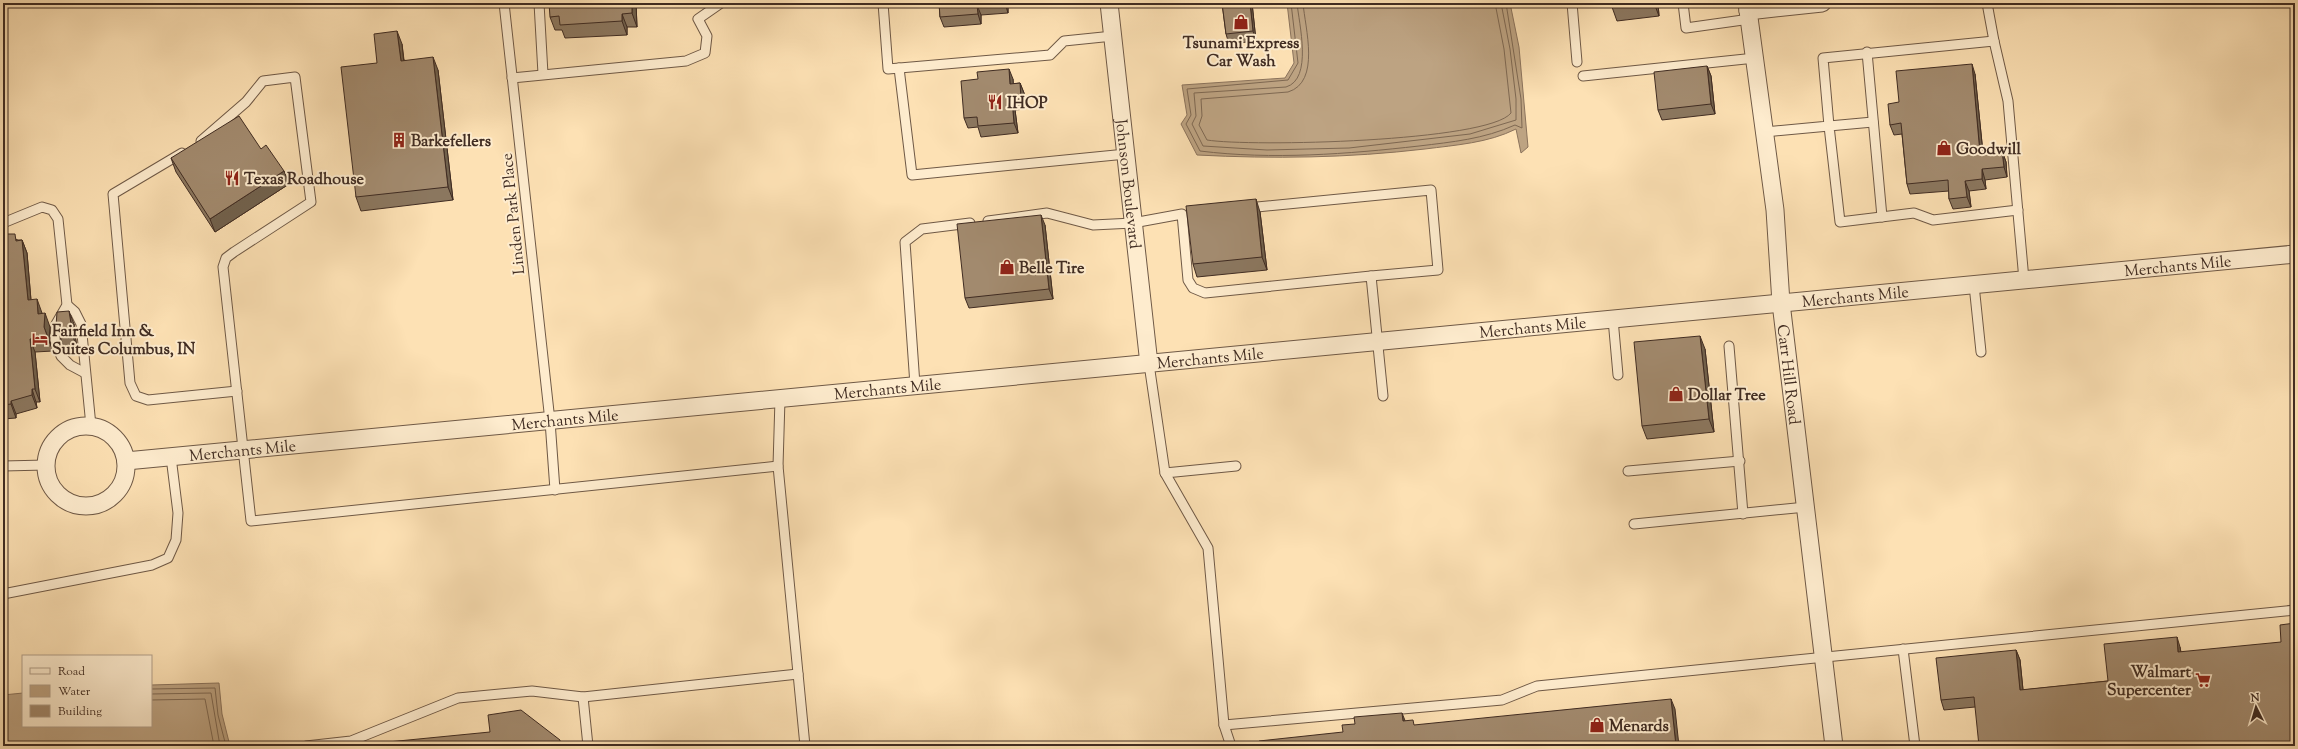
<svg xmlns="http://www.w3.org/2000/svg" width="2298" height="749" font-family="'Sorts Mill Goudy',serif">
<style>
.water{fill:#bda382;stroke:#8b735c}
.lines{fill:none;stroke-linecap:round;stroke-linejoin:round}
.shore{stroke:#7e6852;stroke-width:1}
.service-casing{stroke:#6f5946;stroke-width:11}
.minor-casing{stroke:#6f5946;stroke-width:19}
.service{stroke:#feecce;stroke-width:9}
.minor{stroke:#feecce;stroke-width:17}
.wall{fill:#8b775f;stroke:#402c22}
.shaded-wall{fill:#71614d;stroke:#402c22}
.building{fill:#a28a6e;stroke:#402c22}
.labels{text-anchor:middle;stroke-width:4;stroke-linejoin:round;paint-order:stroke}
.poi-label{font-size:16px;font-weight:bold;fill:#402c22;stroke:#feecce;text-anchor:start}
.street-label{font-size:16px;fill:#402c22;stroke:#feecce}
</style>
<rect width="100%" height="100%" fill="#fde1b4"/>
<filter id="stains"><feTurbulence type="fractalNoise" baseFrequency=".005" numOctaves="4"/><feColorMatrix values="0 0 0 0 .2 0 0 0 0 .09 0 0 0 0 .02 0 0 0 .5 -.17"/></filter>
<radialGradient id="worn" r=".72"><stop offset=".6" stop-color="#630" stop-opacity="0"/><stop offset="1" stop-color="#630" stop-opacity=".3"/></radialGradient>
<g class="water">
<path d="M 1287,3 L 1510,3 L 1519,47 L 1528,147 L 1521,153 L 1516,129 C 1488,143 1456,145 1425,149 C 1348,158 1274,159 1197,155 L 1181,124 L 1187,115 L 1182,85 L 1285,78 L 1294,63 Z"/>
<polygon points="219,683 222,714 230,746 3,746 3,695 23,693 23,726 151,726 151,685"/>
</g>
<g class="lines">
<g class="shore">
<path d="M 1291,3 L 1298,63 L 1288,80 L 1187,89 L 1191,115 L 1186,124 L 1200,151 C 1272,160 1348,154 1419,146 C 1452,142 1484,139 1515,125 L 1522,128 L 1521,99 L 1506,3"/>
<path d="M 1297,3 C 1299,24 1313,79 1286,87 L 1194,93 L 1196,116 L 1192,124 L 1203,146 L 1267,150 L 1349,148 L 1470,134 L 1516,120 L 1516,99 L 1510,49 L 1501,3"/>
<path d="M 1303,3 C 1305,28 1321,82 1288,92 L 1201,99 L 1202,116 L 1199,125 L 1207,140 C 1249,147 1488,142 1511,113 L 1504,49 L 1495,3"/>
<polyline points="151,689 215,688 218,715 226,746"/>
<polyline points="151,694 211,693 220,746"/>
<polyline points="151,700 205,699 214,746"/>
</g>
<defs>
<g id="service">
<polyline points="504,3 550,421 555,490"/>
<polyline points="539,3 543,74"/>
<polyline points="883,3 888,69 1050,55 1064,41 1113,36"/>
<polyline points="1572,3 1577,62"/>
<polyline points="1683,3 1686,28 1750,19"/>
<polyline points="1987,3 1994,41 2008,101 2024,280"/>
<polyline points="1867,52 1882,217"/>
<polyline points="899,68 912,175 1126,154"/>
<polyline points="1583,76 1755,58"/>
<polyline points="512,78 686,61 705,53 707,36 698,19 721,3"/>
<polyline points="1873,122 1829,126 1840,222 1914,213 1933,220 2018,210"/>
<polyline points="1765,132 1829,126 1823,58 1994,41"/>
<polyline points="201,141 246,102 263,81 295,77 311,202 234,252 226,258 223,267 251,521 778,466"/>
<polyline points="182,153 113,194 130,383 136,396 148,400 237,391"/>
<polyline points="1247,208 1431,190 1438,270 1371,276"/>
<polyline points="988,221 1047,213 1093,225 1133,223 1182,214 1188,280 1193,288 1205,293 1371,276 1383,396"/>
<polyline points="3,223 42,207 52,210 58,219 67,305 56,324 55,340 61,356 70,365 85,373"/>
<polyline points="1974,285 1981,352"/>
<polyline points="67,305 75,312 81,324 91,426"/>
<polyline points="1613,319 1618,375"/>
<polyline points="1729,346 1743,514"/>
<polyline points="1149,364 1165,473 1208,548 1224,725 1231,746"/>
<polyline points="915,385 905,242 922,229 970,223"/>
<polyline points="780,399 778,466 805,746"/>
<polyline points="3,466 46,465"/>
<polyline points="1628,471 1740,461"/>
<polyline points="1165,473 1236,466"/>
<polyline points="1634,524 1806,507"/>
<polyline points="3,594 152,565 168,558 176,540 178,513 171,457"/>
<polyline points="1903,649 1915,746"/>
<polyline points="583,697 588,746"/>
<polyline points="1224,725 1502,700 1537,686 2295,610"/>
<polyline points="306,746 351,741 458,698 532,691 583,697 798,674"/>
</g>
<g id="minor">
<path id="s1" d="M 1109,3 L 1149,364"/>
<path id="s2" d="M 1747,3 L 1775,210 L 1781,303 L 1834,746"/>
<polyline points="1748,11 1822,3"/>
<circle cx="86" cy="466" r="40"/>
<path id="s3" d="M 126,461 L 2295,254"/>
</g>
</defs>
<use href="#service" class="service-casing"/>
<use href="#minor" class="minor-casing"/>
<use href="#service" class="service"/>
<use href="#minor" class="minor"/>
</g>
<g class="wall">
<polygon points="636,3 637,27 627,27 627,35 565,38 562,30 555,30 550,17"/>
<polygon points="939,3 1008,3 1008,13 981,15 981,24 944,27 940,17"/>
<polygon points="1222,3 1252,3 1256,41 1229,44 1226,34"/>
<polygon points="1612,3 1658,3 1659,16 1617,21 1612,7"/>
<polygon points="402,44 404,60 438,70 453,200 361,211 356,197 377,63"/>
<polygon points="1707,66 1711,76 1715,114 1662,120 1658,110"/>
<polygon points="1975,74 1983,153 2002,151 2006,162 2007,177 1985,180 1986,189 1969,191 1971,207 1953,209 1949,199 1949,191 1910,194 1907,184 1902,134 1894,135 1890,125 1899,102"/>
<polygon points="1013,79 1013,84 1020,83 1024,93 1025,109 1015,110 1018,133 981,137 978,127 968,128 964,118"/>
<polygon points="261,149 284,171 289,184 215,232 176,172 171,158"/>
<polygon points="1260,212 1267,270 1197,277 1193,264"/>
<polygon points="1045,225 1053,299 969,308 965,298"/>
<polygon points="3,234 18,240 22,240 27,253 31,300 42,313 42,314 50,327 49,340 53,351 35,352 40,402 36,402 37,408 16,414 16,418 3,419"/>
<polygon points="74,324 77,350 65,350 56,326"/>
<polygon points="1705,349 1714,432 1647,439 1642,426"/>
<polygon points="2180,647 2181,652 2295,746 1975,707 1944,710 1941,700 2016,650 2020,660 2023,690 2108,681"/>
</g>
<g class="shaded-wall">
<polygon points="632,3 636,3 637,27 632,13"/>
<polygon points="1005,3 1008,3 1008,13"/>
<polygon points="1250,3 1252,3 1256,41 1253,31"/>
<polygon points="1654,3 1658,3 1659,16"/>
<polygon points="977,5 981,15 981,24 978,14"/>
<polygon points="622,14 627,27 627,35 622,21"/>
<polygon points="397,31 402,44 405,74 401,61"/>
<polygon points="433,57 438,70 453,200 448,187"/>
<polygon points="1972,64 1975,74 1984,163 1980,153"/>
<polygon points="1707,66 1711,76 1715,114 1711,104"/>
<polygon points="1009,69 1013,79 1014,94 1010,84"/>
<polygon points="1020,83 1024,93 1025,109 1021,99"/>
<polygon points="1012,100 1015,110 1018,133 1014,123"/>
<polygon points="2002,151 2006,162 2007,177 2004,167"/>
<polygon points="1982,169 1985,180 1986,189 1982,179"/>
<polygon points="284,171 289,184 215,232 210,219"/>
<polygon points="1965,181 1969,191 1971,207 1967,197"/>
<polygon points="1256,199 1260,212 1267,270 1262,257"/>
<polygon points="1041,215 1045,225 1053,299 1049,289"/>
<polygon points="22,240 27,253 32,313 28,300"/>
<polygon points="37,299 42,313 43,328 38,314"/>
<polygon points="69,311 74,324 77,350 73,336"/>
<polygon points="45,313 50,327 49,340 53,351 44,327"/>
<polygon points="1700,336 1705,349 1714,432 1709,419"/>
<polygon points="30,339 35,352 40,402 35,389"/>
<polygon points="32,389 36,402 37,408 32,395"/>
<polygon points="11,401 16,414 16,418 11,404"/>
<polygon points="2177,637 2180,647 2182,662 2178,652"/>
<polygon points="2016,650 2020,660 2024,700 2020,690"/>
<polygon points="1671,699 1675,709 1679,746 1676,746"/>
<polygon points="1402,713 1406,723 1403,721"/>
</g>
<g class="building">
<polygon points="549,3 632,3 632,13 622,14 622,21 560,25 559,16 550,17"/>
<polygon points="939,3 1002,3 977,5 978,14 940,17"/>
<polygon points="1222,3 1250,3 1253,31 1226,34"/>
<polygon points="1612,3 1654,3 1612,7"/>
<polygon points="397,31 401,61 433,57 448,187 356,197 341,67 377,63 374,34"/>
<polygon points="1972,64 1980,153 2002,151 2004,167 1982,169 1982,179 1965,181 1967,197 1949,199 1948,180 1907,184 1901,123 1890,125 1888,104 1899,102 1896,71"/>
<polygon points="1707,66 1711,104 1658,110 1654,72"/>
<polygon points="1009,69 1010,84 1020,83 1021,99 1012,100 1014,123 978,126 977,117 964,118 961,81 978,79 977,72"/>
<polygon points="239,116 261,149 266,145 284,171 210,219 171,158"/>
<polygon points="1256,199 1262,257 1193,264 1186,206"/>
<polygon points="1041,215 1049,289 965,298 957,224"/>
<polygon points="3,234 15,234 16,241 22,240 28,300 37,299 38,314 45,313 44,327 48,338 30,339 35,389 32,389 32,395 11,401 11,404 3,405"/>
<polygon points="69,311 73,336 60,337 56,326 57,312"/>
<polygon points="1700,336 1709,419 1642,426 1634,342"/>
<polygon points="2295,623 2295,746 1979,746 1974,697 1941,700 1936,658 2016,650 2020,690 2108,681 2104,644 2177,637 2178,652 2281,642 2280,625"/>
<polygon points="1671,699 1676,746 1260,746 1259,741 1343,732 1342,725 1355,724 1354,717 1402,713 1403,721 1413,720 1414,725"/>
<polygon points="521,710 560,740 560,746 347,746 490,732 488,715"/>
</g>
<defs>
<symbol id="shop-bare" viewBox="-9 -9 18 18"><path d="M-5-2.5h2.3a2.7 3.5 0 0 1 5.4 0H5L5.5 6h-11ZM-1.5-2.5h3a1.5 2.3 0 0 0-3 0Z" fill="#8f2418" stroke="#feecce" stroke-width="2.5" paint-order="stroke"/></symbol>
<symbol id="restaurant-bare" viewBox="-9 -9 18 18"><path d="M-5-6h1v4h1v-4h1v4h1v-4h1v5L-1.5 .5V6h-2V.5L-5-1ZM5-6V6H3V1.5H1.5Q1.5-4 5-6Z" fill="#8f2418" stroke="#feecce" stroke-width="2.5" paint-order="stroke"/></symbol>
<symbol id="building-bare" viewBox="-9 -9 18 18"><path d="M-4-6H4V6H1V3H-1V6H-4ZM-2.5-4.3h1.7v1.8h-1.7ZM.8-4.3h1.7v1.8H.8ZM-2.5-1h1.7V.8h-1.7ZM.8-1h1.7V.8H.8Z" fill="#8f2418" stroke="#feecce" stroke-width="2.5" paint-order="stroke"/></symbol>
<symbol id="hotel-bare" viewBox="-9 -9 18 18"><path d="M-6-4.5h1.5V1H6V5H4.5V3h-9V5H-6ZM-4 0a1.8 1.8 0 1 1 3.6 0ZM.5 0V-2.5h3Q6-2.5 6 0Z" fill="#8f2418" stroke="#feecce" stroke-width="2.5" paint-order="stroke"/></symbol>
<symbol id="supermarket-bare" viewBox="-9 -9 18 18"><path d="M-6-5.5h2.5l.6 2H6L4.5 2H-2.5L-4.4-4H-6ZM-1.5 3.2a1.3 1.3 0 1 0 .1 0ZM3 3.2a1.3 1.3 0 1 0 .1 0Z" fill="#8f2418" stroke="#feecce" stroke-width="2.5" paint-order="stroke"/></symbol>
</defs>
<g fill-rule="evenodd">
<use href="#shop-bare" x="1230" y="11" width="22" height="22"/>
<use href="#restaurant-bare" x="984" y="91" width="22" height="22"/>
<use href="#building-bare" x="388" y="129" width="22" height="22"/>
<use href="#shop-bare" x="1933" y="137" width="22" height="22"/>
<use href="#restaurant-bare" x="221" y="167" width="22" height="22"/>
<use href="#shop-bare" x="996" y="256" width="22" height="22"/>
<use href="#hotel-bare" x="29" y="328" width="22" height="22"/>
<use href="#shop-bare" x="1665" y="383" width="22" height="22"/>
<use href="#supermarket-bare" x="2192" y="669" width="22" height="22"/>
<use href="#shop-bare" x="1586" y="714" width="22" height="22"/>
</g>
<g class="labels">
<g class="poi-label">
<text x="1241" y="48" text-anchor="middle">Tsunami Express<tspan x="1241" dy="18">Car Wash</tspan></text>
<text x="1007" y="108">IHOP</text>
<text x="411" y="146">Barkefellers</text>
<text x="1956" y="154">Goodwill</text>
<text x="244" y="184">Texas Roadhouse</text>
<text x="1019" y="273">Belle Tire</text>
<text x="52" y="336">Fairfield Inn &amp;<tspan x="52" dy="18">Suites Columbus, IN</tspan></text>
<text x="1688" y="400">Dollar Tree</text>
<text x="2191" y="677" text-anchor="end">Walmart<tspan x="2191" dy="18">Supercenter</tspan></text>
<text x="1609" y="731">Menards</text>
</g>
<g class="street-label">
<text dy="6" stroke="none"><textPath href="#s1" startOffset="182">Johnson Boulevard</textPath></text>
<text transform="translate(512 214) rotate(-96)" y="6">Linden Park Place</text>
<text dy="6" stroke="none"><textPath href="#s3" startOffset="2061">Merchants Mile</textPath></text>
<text dy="6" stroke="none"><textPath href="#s3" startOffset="1737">Merchants Mile</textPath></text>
<text dy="6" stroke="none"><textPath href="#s3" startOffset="1413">Merchants Mile</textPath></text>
<text dy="6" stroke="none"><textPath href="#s3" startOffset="1089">Merchants Mile</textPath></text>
<text dy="6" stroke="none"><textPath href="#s2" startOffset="374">Carr Hill Road</textPath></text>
<text dy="6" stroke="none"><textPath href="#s3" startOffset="765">Merchants Mile</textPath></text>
<text dy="6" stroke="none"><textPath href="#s3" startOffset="441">Merchants Mile</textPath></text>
<text dy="6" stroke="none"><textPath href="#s3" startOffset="117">Merchants Mile</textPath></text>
</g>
</g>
<rect width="2298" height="749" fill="none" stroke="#fde1b4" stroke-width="16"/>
<rect x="4" y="4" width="2290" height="741" fill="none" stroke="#402c22" stroke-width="2"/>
<rect x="8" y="8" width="2282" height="733" fill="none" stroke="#402c22"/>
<rect x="22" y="655" width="130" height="72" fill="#feecce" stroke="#b29f89"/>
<rect x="30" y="668" width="20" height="6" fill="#feecce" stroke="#b29f89"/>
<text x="58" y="675" font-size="12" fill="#402c22">Road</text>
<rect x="30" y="685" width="20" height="12" fill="#bda382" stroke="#b29f89"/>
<text x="58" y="695" font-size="12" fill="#402c22">Water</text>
<rect x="30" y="705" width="20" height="12" fill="#a28a6e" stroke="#b29f89"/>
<text x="58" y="715" font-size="12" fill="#402c22">Building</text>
<g transform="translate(2256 707) rotate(355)" stroke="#feecce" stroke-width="3" paint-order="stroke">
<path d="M0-3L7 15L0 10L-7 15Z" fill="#402c22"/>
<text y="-6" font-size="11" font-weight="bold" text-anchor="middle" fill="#402c22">N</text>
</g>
<rect width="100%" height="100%" filter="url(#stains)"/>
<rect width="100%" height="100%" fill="url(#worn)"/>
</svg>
